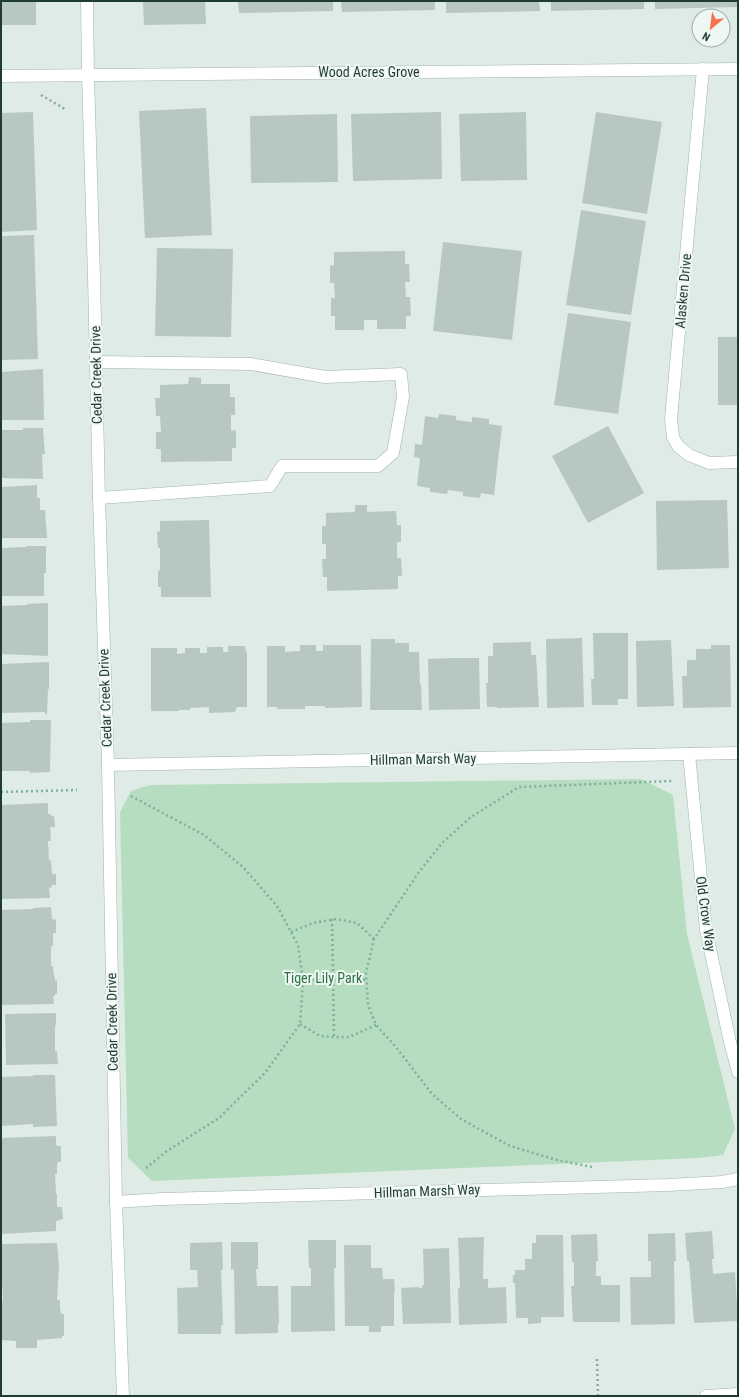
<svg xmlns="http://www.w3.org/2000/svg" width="739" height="1397" font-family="'Roboto Condensed',sans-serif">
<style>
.green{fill:#b6ddc0}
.building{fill:#b7c8c1}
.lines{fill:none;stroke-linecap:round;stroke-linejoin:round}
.minor-casing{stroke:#a2b3ac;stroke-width:13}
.path{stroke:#7eb09e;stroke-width:2.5;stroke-dasharray:2 3;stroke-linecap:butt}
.minor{stroke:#fff;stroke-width:12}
.labels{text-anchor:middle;stroke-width:4;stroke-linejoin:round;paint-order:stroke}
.street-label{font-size:14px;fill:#1f3b33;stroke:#eff7f3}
.park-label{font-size:14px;fill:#287343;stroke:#eff7f3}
</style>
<rect width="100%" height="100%" fill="#dfebe5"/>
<polygon class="green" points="641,779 673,795 687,934 735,1129 723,1155 698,1158 152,1181 128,1158 120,812 131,791 150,785"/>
<g class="building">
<rect x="1" y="1" width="35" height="24"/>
<polygon points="143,1 205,1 206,24 144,25"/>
<polygon points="238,1 333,1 333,11 239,13"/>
<polygon points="341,1 435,1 435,10 342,12"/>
<polygon points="446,1 539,1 540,11 446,13"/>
<polygon points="551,1 644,1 644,9 551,11"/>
<polygon points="655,1 738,1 738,7 655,9"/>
<polygon points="206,108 212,235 145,238 139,111"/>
<polygon points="33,112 37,230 1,232 1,113"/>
<polygon points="441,112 442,179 353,181 351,114"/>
<polygon points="526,112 527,180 461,181 459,114"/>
<polygon points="596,112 662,122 647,214 582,203"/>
<polygon points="337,114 338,182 251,183 250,116"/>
<polygon points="581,210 646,221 631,315 566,305"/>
<polygon points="34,235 38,359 1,360 1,236"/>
<polygon points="443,242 522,251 512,340 433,331"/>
<polygon points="157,248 233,249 231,337 155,336"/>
<polygon points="405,251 405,264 409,264 410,282 405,282 406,297 410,297 411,316 406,316 406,329 377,329 377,320 364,320 364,330 335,330 335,316 331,316 331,298 335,298 334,283 330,283 330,266 334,265 334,252"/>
<polygon points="568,313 631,322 618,414 554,405"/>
<rect x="718" y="337" width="20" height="68"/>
<polygon points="43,369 44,420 1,420 1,372"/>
<polygon points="189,377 201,378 201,384 230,384 230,397 235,397 235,415 231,415 231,431 236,430 236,448 232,448 232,461 161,462 161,449 156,449 156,432 161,432 160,416 156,416 155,398 160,398 160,385 188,384"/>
<polygon points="439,414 456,416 456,420 472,422 472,417 489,419 489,424 502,426 494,495 481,493 480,498 463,496 463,492 448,490 447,494 430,492 430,488 417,486 420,458 414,457 415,444 422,445 425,416 438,418"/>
<polygon points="608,426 644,493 588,523 552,456"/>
<polygon points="23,428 43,428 45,454 42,454 43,479 1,478 1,430 23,430"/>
<polygon points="37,485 37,498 40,498 40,510 45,510 47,538 1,538 1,487"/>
<polygon points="727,500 729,568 657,570 656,501"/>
<polygon points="355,505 367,505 367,512 396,511 397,525 401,525 401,542 397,542 397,558 401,558 402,576 398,576 398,589 327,591 327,577 323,577 322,559 326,559 326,544 322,544 322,526 326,526 326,513 355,512"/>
<polygon points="209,520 211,597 161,597 161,587 158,587 158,571 160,570 160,548 158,548 157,532 160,531 160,521"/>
<polygon points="26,546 46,546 46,573 44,573 44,596 1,596 1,548 26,547"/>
<polygon points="48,603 48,656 1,654 1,606 27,605 27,604"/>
<polygon points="593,633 628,633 628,699 618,699 618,705 592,705 591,679 594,679"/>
<polygon points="582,638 584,707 547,708 546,639"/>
<polygon points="371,639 395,639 395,643 409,643 409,652 419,652 420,685 421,685 422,710 370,710"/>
<polygon points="671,640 674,706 637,707 636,641"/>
<polygon points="531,642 531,655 536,655 539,707 497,708 497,707 487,707 486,683 488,683 488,656 493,656 493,643"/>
<polygon points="300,645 316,645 316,651 323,651 323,645 361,645 362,707 325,708 325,706 305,706 305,709 277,709 277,707 267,707 267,646 285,646 285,652 300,651"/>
<polygon points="711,645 730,645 731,707 683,708 682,676 687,676 687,660 696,660 696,649 711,649"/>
<polygon points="228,646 245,646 246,652 247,651 247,707 237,707 235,712 209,713 209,707 190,708 190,710 179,710 179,711 151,711 151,648 177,648 177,654 185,653 185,648 200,648 200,653 207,653 207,647 223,647 223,652 228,652"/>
<polygon points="453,658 479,658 480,709 429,710 428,659"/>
<polygon points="49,662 49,689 48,689 47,714 45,714 45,712 1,713 1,664"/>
<polygon points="30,720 51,720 50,772 30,773 30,771 1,771 1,723 30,722"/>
<polygon points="48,803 48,814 51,814 51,816 54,816 55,827 50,827 51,841 48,841 49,861 51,860 52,874 56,874 56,885 52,885 52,887 49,888 50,898 1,899 1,805"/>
<polygon points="51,907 52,919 56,920 56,933 53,933 53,946 51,946 51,966 53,966 54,977 55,977 55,981 57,980 57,994 55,994 55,996 53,996 54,1004 1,1005 1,910 33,909 33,908"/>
<polygon points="56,1013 56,1025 55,1025 55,1051 57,1051 58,1064 6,1065 5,1014"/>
<polygon points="33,1075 55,1075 57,1126 33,1127 33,1124 1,1126 1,1077 33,1076"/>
<polygon points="56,1136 56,1145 58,1146 61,1146 61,1162 58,1162 57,1164 57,1174 55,1174 56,1194 57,1194 57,1207 62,1207 63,1219 56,1221 56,1231 1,1234 1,1138"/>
<polygon points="712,1231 714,1259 712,1259 713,1274 735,1272 738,1321 694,1323 689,1261 687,1261 685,1233"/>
<polygon points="675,1233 676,1261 674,1261 675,1324 631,1325 630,1277 651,1277 651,1261 648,1261 648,1234"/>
<polygon points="597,1234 598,1261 596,1261 596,1276 601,1276 601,1285 620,1285 620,1322 573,1322 571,1286 574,1286 574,1262 572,1262 571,1235"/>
<polygon points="536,1235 563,1235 564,1317 541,1317 541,1323 528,1324 528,1318 516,1318 515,1283 513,1283 513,1275 515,1275 515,1270 525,1270 525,1259 532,1259 532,1243 536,1243"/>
<polygon points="484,1237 483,1279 488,1279 488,1288 506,1287 507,1323 459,1325 458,1288 460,1289 458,1238"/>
<polygon points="308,1240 336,1240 336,1268 334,1268 335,1331 291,1332 291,1286 311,1286 311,1268 309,1268"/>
<polygon points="222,1242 223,1270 221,1270 223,1325 221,1325 221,1334 178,1334 177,1288 198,1287 197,1270 190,1270 190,1243"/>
<polygon points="231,1242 258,1242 258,1269 256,1269 257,1286 278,1286 279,1324 278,1324 278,1333 235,1334 234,1269 231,1270"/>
<polygon points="57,1243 59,1267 57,1300 60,1300 60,1311 61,1311 61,1314 64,1314 64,1336 62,1336 62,1338 37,1340 37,1348 16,1348 16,1341 1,1340 1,1301 3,1301 2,1283 1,1283 1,1268 2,1268 1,1245 2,1244"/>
<polygon points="344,1245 371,1245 371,1268 382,1268 383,1279 394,1279 395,1293 394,1292 394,1326 381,1326 381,1332 369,1332 369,1326 345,1326"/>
<polygon points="449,1248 451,1323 403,1324 401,1288 419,1287 419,1288 422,1288 422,1285 424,1285 423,1249"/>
</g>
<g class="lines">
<defs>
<g id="minor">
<polyline points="87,1 88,75 94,277 99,498 108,765 116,1202 123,1396"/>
<polyline points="703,69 671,419 673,437 678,446 689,455 709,463 738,462"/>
<polyline points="1,76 738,69"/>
<polyline points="96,362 251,364 325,377 401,374 403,397 393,453 378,466 282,466 270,486 99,498"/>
<polyline points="689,754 706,930 730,1042 738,1072"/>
<polyline points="108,765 738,753"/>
<polyline points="116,1202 162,1199 668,1185 722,1182 738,1179"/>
<polyline points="706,1396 738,1394"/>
</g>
</defs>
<use href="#minor" class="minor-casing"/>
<g class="path">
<polyline points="41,95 65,109"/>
<polyline points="1,792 77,790"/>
<polyline points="131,796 204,835 243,867 277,906 298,945 303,980 300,1024 265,1073 219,1118 167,1151 146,1168"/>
<polyline points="332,919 334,1037"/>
<polyline points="291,932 313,923 336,919 357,923 374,939"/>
<polyline points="303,980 366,980"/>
<polyline points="300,1024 320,1036 334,1037 349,1037 376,1025"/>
<polyline points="592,1167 557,1160 510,1146 461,1119 432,1094 396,1047 376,1025 368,1005 366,973 374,939 419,872 442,843 471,817 519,787 672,781"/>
<polyline points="597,1359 598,1396"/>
</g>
<use href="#minor" class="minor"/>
</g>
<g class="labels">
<g class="street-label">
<text x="369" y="77">Wood Acres Grove</text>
<text transform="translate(683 291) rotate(-85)" y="5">Alasken Drive</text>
<text transform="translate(96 375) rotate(-91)" y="5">Cedar Creek Drive</text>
<text transform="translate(105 698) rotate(-92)" y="5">Cedar Creek Drive</text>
<text transform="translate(423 759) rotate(-1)" y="5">Hillman Marsh Way</text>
<text transform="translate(706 914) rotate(82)" y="5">Old Crow Way</text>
<text transform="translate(112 1022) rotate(-91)" y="5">Cedar Creek Drive</text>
<text transform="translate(427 1191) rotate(-2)" y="5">Hillman Marsh Way</text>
</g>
<g class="park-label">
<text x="323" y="983">Tiger Lily Park</text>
</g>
</g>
<rect width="739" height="1397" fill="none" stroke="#1f3b33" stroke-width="4"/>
<g transform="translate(711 28) rotate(209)"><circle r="19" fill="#eff7f3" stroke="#9caca6"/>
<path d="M0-3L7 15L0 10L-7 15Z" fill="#f77450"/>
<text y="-6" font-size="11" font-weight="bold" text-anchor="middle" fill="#1f3b33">N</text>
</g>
</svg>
